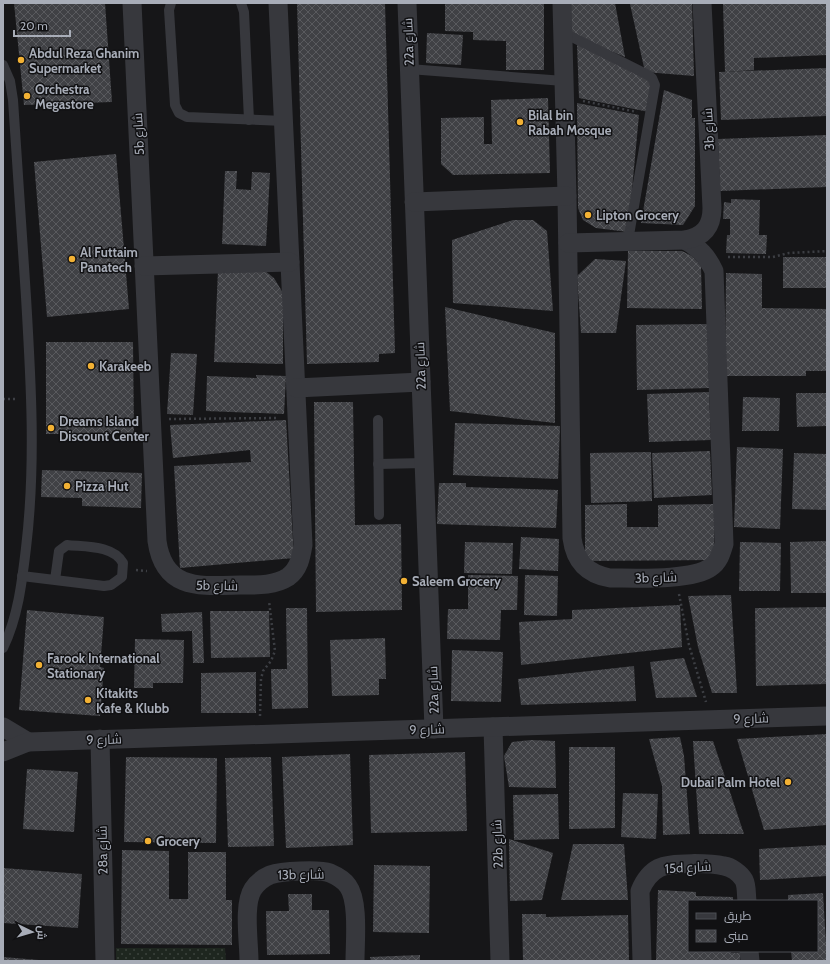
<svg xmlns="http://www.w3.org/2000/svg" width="830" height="964" font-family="Cabin,Cairo,sans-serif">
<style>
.park{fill:url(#park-dots)}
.building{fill:url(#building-cross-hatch)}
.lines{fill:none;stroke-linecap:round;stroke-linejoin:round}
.path{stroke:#3d3f44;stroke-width:2.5;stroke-dasharray:2 3;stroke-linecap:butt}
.lane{stroke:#37383d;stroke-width:10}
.street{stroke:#37383d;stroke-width:19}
.poi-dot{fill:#f2b134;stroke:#111113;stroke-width:1.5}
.labels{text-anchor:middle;stroke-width:3;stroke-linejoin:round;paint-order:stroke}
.street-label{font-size:13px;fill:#a8adb8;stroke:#111113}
.poi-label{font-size:13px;font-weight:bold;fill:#a8adb8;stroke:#111113;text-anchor:start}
</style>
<defs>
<pattern id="park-dots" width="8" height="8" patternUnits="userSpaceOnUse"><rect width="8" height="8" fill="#1e261f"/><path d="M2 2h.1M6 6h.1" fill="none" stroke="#3c433d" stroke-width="1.8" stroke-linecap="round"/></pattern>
<pattern id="building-cross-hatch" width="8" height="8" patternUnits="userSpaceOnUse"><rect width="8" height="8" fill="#404145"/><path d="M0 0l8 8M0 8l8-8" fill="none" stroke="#595a5e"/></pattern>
</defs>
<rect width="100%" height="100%" fill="#161618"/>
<polygon class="park" points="116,948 225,948 226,961 116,961"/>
<g class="building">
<polygon points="14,3 105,3 112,102 24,105"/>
<polygon points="297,3 385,3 395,353 379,354 379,362 307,364"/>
<polygon points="445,3 544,3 544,70 506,70 506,41 473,40 473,32 445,31"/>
<polygon points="568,3 615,3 625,57 568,34"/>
<polygon points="692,3 694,76 645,72 630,4"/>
<polygon points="742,3 827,3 827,55 754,58 754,70 725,72 723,4"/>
<polygon points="427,33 463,35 461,65 426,63"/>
<polygon points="577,44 650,80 654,84 649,112 579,98"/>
<polygon points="827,68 827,116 721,120 719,72"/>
<polygon points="664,90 692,100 692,118 695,118 695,206 683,225 641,223"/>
<polygon points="548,98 550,173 453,175 441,164 441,118 484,117 484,144 492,144 491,100"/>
<polygon points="577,103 639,115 628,232 596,228 583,220 578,208"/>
<polygon points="827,135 827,187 720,191 718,139"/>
<polygon points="116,154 129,309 47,317 34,162"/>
<polygon points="225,171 237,171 236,189 251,190 252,172 270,173 266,246 222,244"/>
<polygon points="731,199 760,200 759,235 767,235 766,254 726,253 727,235 730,235 730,219 723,219 724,202 731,203"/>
<polygon points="513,220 533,220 547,231 553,311 453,303 452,240"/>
<polygon points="628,251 682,251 692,256 701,266 702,309 627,308"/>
<rect x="783" y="257" width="44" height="31"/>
<polygon points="595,259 626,261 616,333 581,333 577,276"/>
<polygon points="218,270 265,271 274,278 283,293 283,364 214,362"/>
<polygon points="726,273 762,274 762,308 827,309 827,371 806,371 806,376 725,376"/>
<polygon points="445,307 555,333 555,423 450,411"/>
<polygon points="708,324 709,388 637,390 636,325"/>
<polygon points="46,342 133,342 134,434 46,434"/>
<polygon points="171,353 197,354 193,415 167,414"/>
<polygon points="256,375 286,376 284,414 206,411 207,376 257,378"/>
<polygon points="709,392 711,440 649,442 647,394"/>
<polygon points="796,393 827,393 827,426 797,427"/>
<polygon points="743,397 780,398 779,431 742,431"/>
<polygon points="314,402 353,402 355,525 401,524 402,610 316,612"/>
<polygon points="286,420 294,558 180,568 174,466 251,462 250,450 173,458 170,425"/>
<polygon points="455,423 560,426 558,479 453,475"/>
<polygon points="737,447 783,449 780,529 734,527"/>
<polygon points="710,451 712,495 654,498 652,453"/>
<polygon points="651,452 652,501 591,503 590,453"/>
<polygon points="794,453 827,454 827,510 792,509"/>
<polygon points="42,470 142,473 141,508 82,506 82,498 41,497"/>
<polygon points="439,483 466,483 466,487 558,490 556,528 437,524"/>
<polygon points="627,504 627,527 658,527 658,505 714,504 714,560 585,561 585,505"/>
<polygon points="521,537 559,539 558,571 519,569"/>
<polygon points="827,541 827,593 791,593 790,542"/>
<polygon points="465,542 513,543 512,574 464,573"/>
<polygon points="740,542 781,543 780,591 739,591"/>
<polygon points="468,575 518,576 517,610 501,610 500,640 447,639 448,609 468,609"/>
<polygon points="525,575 558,576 557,616 524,615"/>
<polygon points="731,595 737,693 712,693 698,647 688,596"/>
<polygon points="680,605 682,647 521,665 519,622 572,619 572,610"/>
<polygon points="827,607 827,684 756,686 755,608"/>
<polygon points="286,608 307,608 308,708 272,709 271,669 287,669"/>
<polygon points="27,610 104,617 100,667 104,668 100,716 19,710"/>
<polygon points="210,611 269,611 270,657 211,658"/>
<polygon points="202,612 204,663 193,663 192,631 162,632 161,614"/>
<polygon points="385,638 386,679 379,679 379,695 332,696 330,640"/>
<polygon points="135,639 184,640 183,683 153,683 153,688 134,688"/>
<polygon points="452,650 503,652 501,702 451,701"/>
<polygon points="684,658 697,697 656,698 650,662"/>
<polygon points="634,666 636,701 521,705 518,679"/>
<polygon points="256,672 256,713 201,713 201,673"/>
<polygon points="827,734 827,825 764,830 737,739"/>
<polygon points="680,737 684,756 690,834 663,835 662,786 649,739"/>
<polygon points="531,740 555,741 556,788 509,787 504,756 512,742"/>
<polygon points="693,741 713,741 744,834 699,834"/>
<polygon points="569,747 615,747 615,828 569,829"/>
<polygon points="465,752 467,831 371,833 369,755"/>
<polygon points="350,754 353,845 286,848 282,757"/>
<polygon points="126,757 217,758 216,843 124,842"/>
<polygon points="271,757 274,846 228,847 225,758"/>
<polygon points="27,769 78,772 74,832 23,829"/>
<polygon points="623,793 658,794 656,839 621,837"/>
<polygon points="558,794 559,839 514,840 513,795"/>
<polygon points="509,839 553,853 542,900 510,901"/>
<polygon points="573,844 624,844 628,900 561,900"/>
<polygon points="827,845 827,876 760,880 759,849"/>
<polygon points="122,850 169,851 169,899 188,899 188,852 226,852 226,900 232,900 232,945 121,944"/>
<polygon points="374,865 430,866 429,933 373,932"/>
<polygon points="3,868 82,874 78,928 3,923"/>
<polygon points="658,890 696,892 696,896 733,897 733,901 689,901 689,951 731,951 731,953 740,953 740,961 656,961"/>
<polygon points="823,893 827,961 792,961 791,951 817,951 817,901 788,901 788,895"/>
<polygon points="288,894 312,894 312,910 329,910 330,954 267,955 266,911 289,911"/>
<polygon points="522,914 546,914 546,917 628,915 629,961 523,961"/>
<polygon points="420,955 420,961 371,961 370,957"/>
<polygon points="3,957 39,960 38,961 3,961"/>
</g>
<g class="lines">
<g class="path">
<polyline points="583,101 637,112"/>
<polyline points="728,257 773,257 789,253 827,251"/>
<polyline points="3,399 16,399"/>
<polyline points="169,419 278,418"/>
<polyline points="136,570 147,571"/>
<polyline points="679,594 689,645 706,702"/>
<polyline points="260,716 261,679 263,671 271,661 275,651 269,601"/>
</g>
<g class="lane">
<polyline points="171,3 169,10 175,105 179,113 187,117 284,121"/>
<polyline points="241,3 244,12 249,120"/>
<polyline points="562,32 648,75 652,78 655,85 628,241"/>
<path d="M 3,65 L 10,81 L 13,100 C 17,166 22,231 26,297 C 31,381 36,464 26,548 C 22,582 18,617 3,648"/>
<polyline points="409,69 564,81"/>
<polyline points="378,420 379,515"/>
<polyline points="378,464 424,463"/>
<path d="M 22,576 L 104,586 L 111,585 L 122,577 L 123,563 C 113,545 85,547 67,545 L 59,551 L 55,580"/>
</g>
<g class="street">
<path d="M 132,3 L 157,541 C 164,591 201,586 240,585 C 256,585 274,586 288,577 C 299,569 301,557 303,545 L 278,3"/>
<polyline points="407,3 434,729"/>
<path d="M 562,3 L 567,196 L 572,538 C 575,561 587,574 610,578 C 635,578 692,581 711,567 C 719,562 721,553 724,544 L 714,271 C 707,256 699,248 685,240"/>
<polyline points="414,202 567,196"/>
<path d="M 568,243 L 685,240 C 703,237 712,227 712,208 L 702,3"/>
<polyline points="144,266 290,262"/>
<polyline points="296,388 421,382"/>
<polyline points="3,727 28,742"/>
<polyline points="493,727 500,961"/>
<polyline points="100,739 105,961"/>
<polyline points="3,752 28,742 827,716"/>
<polyline points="749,951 750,961"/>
<path d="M 249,961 C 249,942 243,904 253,889 C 257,883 263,878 270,875 C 282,871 319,869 330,873 C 337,876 344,880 348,886 C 359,901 355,942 355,961"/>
<path d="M 642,961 L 640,891 C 644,881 649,873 659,868 C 671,862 711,863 724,866 C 731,867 740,873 744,880 C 747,886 746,894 747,901"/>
</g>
</g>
<g class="poi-dot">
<circle cx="21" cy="60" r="4"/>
<circle cx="27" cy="96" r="4"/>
<circle cx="520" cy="122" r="4"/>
<circle cx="588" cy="215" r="4"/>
<circle cx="72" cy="259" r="4"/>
<circle cx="91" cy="366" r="4"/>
<circle cx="51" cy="428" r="4"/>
<circle cx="67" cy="486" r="4"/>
<circle cx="404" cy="581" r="4"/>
<circle cx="39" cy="665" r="4"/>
<circle cx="88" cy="700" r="4"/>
<circle cx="788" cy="782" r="4"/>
<circle cx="148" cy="841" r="4"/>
</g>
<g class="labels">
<g class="street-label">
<text transform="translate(408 42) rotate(-92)" y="5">22a شارع</text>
<text transform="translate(708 129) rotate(-93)" y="5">3b شارع</text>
<text transform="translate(138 134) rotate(-93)" y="5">5b شارع</text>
<text transform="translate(420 366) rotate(-92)" y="5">22a شارع</text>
<text transform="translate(656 577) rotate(-2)" y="5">3b شارع</text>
<text transform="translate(217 585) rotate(1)" y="5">5b شارع</text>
<text transform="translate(433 690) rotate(-92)" y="5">22a شارع</text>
<text transform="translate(751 718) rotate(-2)" y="5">شارع 9</text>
<text transform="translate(427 729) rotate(-2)" y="5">شارع 9</text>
<text transform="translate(104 739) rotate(-2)" y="5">شارع 9</text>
<text transform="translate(497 844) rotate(-92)" y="5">22b شارع</text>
<text transform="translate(102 850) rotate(-91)" y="5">28a شارع</text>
<text transform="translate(688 867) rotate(-3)" y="5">15d شارع</text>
<text transform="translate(301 874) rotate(-1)" y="5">13b شارع</text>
</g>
<g class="poi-label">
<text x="29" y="58">Abdul Reza Ghanim<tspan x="29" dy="15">Supermarket</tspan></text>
<text x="35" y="94">Orchestra<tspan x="35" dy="15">Megastore</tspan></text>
<text x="528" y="120">Bilal bin<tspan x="528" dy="15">Rabah Mosque</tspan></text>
<text x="596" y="220">Lipton Grocery</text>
<text x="80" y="257">Al Futtaim<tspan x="80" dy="15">Panatech</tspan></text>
<text x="99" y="371">Karakeeb</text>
<text x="59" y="426">Dreams Island<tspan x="59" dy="15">Discount Center</tspan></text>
<text x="75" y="491">Pizza Hut</text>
<text x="412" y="586">Saleem Grocery</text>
<text x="47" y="663">Farook International<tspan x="47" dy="15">Stationary</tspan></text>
<text x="96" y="698">Kitakits<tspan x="96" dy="15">Kafe &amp; Klubb</tspan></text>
<text x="780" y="787" text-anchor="end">Dubai Palm Hotel</text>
<text x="156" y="846">Grocery</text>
</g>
</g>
<rect width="830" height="964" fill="none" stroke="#a8adb8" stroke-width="8"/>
<rect x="688" y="900" width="130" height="52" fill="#111113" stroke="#4d4f55"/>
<rect x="696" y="913" width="20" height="6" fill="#37383d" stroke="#4d4f55"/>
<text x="724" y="920" font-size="12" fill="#a8adb8">طريق</text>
<rect x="696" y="930" width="20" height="12" fill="url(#building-cross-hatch)" stroke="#4d4f55"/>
<text x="724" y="940" font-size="12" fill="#a8adb8">مبنى</text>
<g transform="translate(32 932) rotate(95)" stroke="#111113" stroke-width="3" paint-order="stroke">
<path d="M0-3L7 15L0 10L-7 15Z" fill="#a8adb8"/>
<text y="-6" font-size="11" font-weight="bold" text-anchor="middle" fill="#a8adb8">ش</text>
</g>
<path d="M14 30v6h56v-6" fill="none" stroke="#a8adb8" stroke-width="2"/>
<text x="20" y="30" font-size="12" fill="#a8adb8" stroke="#111113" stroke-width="3" paint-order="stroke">20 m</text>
</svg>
